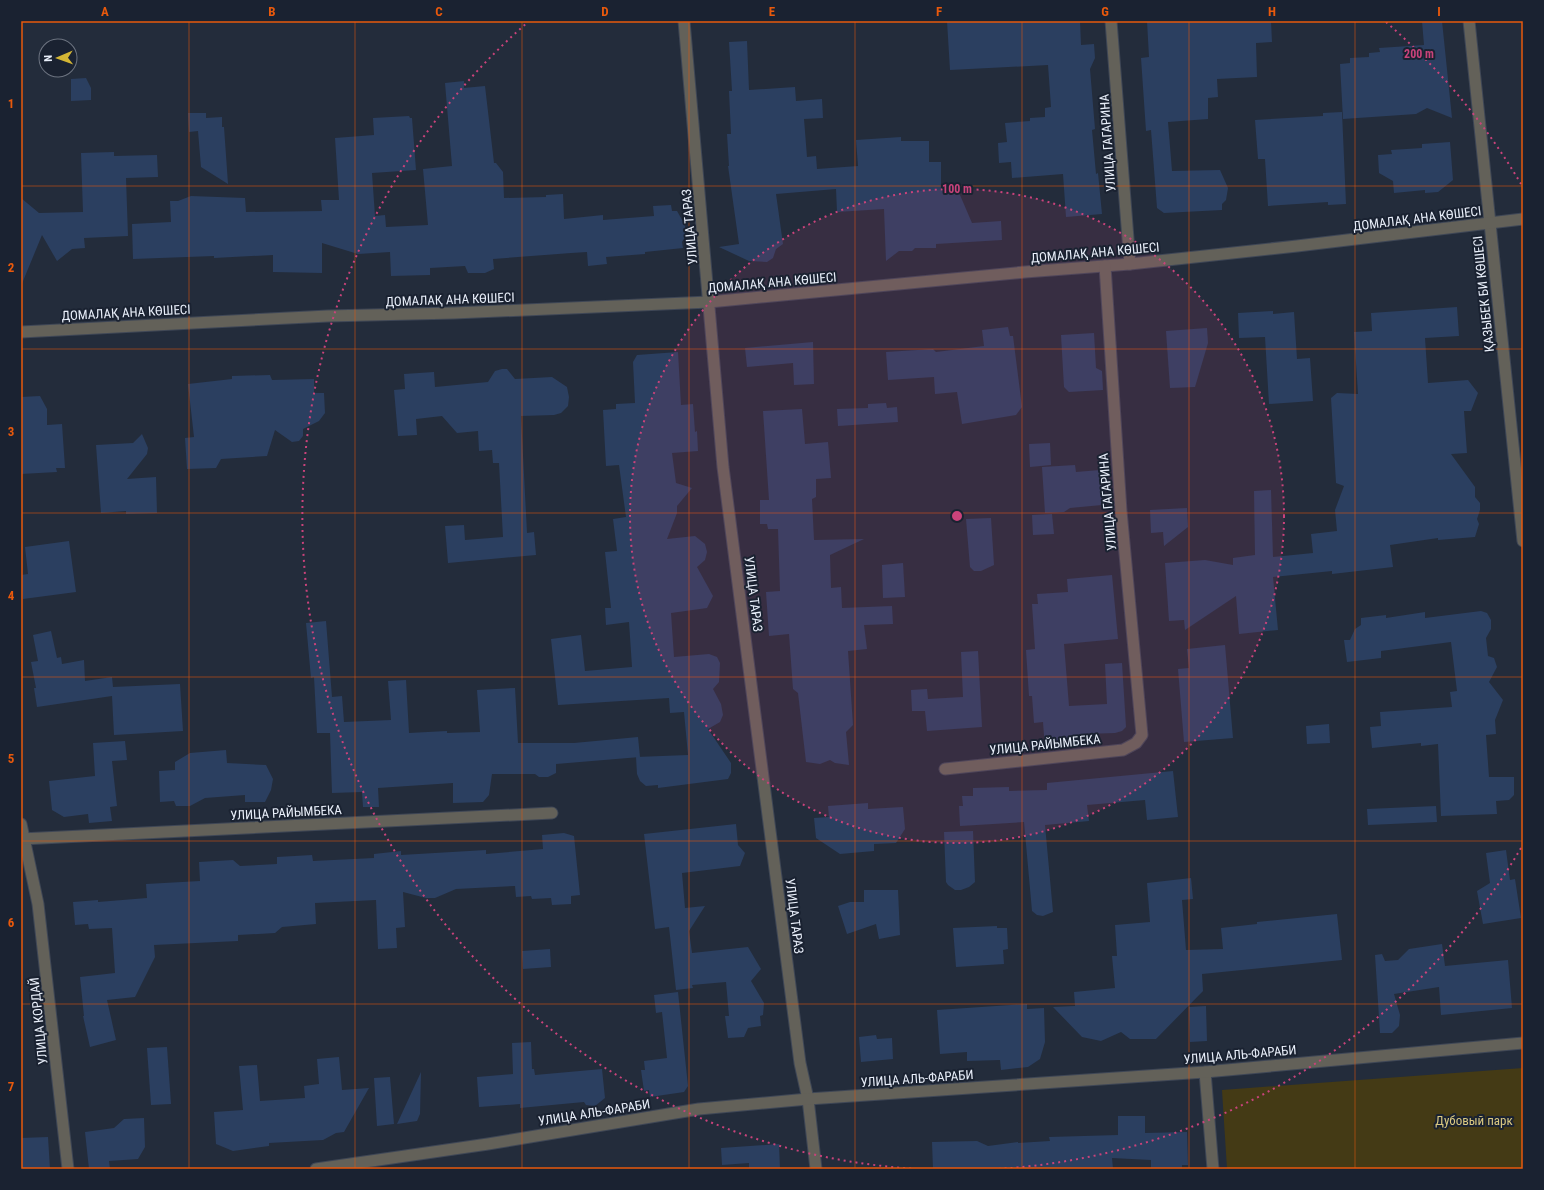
<svg xmlns="http://www.w3.org/2000/svg" width="1544" height="1190" font-family="'Roboto Condensed',sans-serif">
<style>
.green{fill:#443a15}
.building{fill:#2b3f60}
.lines{fill:none;stroke-linecap:round;stroke-linejoin:round}
.minor-casing{stroke:#3f4756;stroke-width:13}
.minor{stroke:#636159;stroke-width:11}
.grid{fill:none;stroke:#e8590c;stroke-width:1;stroke-opacity:0.55}
.ring{fill:none;stroke:#ca437b;stroke-width:2;stroke-dasharray:2 4}
.labels{text-anchor:middle;stroke-width:4;stroke-linejoin:round;paint-order:stroke}
.street-label{font-size:13px;fill:#e9effa;stroke:#1a2231}
.park-label{font-size:13px;fill:#dac881;stroke:#1a2231}
.centre{fill:#ca437b;stroke:#1a2231;stroke-width:2}
.ring-label{font-size:12px;text-anchor:middle;font-weight:bold;fill:#ca437b;stroke:#1a2231;stroke-width:4;stroke-linejoin:round;paint-order:stroke}
.neatline{fill:none;stroke:#e8590c;stroke-width:1.5}
.grid-label{font-size:13px;text-anchor:middle;font-weight:bold;fill:#e8590c}
</style>
<rect width="100%" height="100%" fill="#232c3b"/>
<polygon class="green" points="1523,1068 1523,1169 1227,1169 1222,1090"/>
<g class="building">
<polygon points="947,21 1080,21 1081,45 1094,44 1095,58 1090,69 1095,129 1092,130 1096,174 1098,173 1102,214 1066,217 1063,174 1012,178 1011,162 999,163 998,143 1007,142 1005,123 1030,121 1030,118 1045,117 1045,108 1051,107 1048,65 950,70"/>
<polygon points="1147,21 1271,21 1272,42 1256,43 1257,77 1217,79 1218,97 1208,98 1208,119 1168,122 1172,171 1220,170 1228,188 1226,200 1222,204 1222,210 1164,213 1157,208 1151,130 1146,131 1141,58 1149,57"/>
<polygon points="1422,21 1442,21 1452,118 1427,108 1416,114 1343,119 1340,64 1350,63 1350,58 1369,57 1369,53 1380,52 1379,48 1424,45"/>
<polygon points="747,41 749,90 795,87 796,101 822,99 823,118 804,119 807,157 816,156 817,169 858,166 856,140 901,137 901,141 929,141 929,162 941,162 941,188 957,188 972,223 1001,221 1002,240 936,244 936,248 915,248 912,251 899,251 886,261 884,209 837,212 836,189 776,194 783,244 776,249 773,258 767,262 749,261 719,247 739,244 728,166 729,166 727,134 731,134 729,91 732,91 729,42"/>
<polygon points="86,78 91,88 91,100 71,101 71,79"/>
<polygon points="464,81 464,88 485,86 494,163 496,163 503,172 504,198 546,197 546,195 563,194 564,219 603,215 603,220 654,216 653,206 671,205 672,211 677,211 685,225 685,237 682,242 683,248 645,252 645,254 606,257 607,264 588,266 587,252 571,253 493,259 494,269 485,273 468,273 465,266 430,268 430,275 391,276 390,252 358,254 322,243 322,273 273,272 273,255 214,258 214,256 133,259 132,224 171,222 170,201 178,201 191,196 245,198 246,212 322,211 321,200 339,200 335,138 374,135 373,118 409,116 410,118 412,118 416,170 372,173 375,216 385,215 386,227 428,225 423,169 452,166 445,83"/>
<polygon points="1342,112 1346,204 1328,205 1328,202 1268,206 1265,159 1258,159 1255,120 1323,116 1323,113"/>
<polygon points="188,113 206,113 206,118 222,117 222,127 224,127 228,184 201,167 198,131 189,132"/>
<polygon points="1450,142 1453,180 1438,192 1425,193 1425,190 1394,193 1393,181 1379,173 1378,155 1392,154 1391,150 1422,148 1422,144"/>
<polygon points="114,152 114,156 157,155 158,177 126,178 128,236 84,238 85,248 72,249 57,261 42,235 21,286 21,198 39,213 83,212 81,153"/>
<polygon points="1457,307 1459,336 1425,338 1428,383 1468,380 1478,393 1471,411 1464,411 1467,453 1451,454 1475,487 1475,497 1480,503 1480,510 1477,519 1479,524 1475,537 1438,540 1438,538 1390,545 1393,567 1332,574 1332,571 1273,577 1278,630 1239,634 1236,596 1185,630 1184,620 1169,621 1165,563 1205,560 1233,565 1233,558 1255,555 1254,491 1271,490 1273,557 1313,553 1311,534 1337,531 1335,510 1344,486 1336,483 1331,398 1337,393 1358,394 1354,332 1372,331 1371,313"/>
<polygon points="1273,311 1273,314 1294,312 1297,359 1310,358 1313,401 1269,404 1265,337 1239,338 1238,313"/>
<polygon points="1008,327 1010,336 1013,336 1022,407 1016,415 962,424 957,392 935,394 934,377 888,380 886,352 933,349 936,352 984,346 982,330"/>
<polygon points="1207,328 1208,343 1195,387 1170,388 1166,331"/>
<polygon points="1094,333 1096,368 1102,371 1103,390 1069,392 1064,387 1061,335"/>
<polygon points="813,342 814,384 794,385 793,363 747,367 745,348"/>
<polygon points="678,352 681,405 693,404 695,432 697,431 698,451 672,453 676,483 692,488 677,506 677,513 667,539 695,536 705,544 707,552 705,560 697,567 713,596 707,608 671,613 674,657 709,654 717,657 720,663 719,682 713,689 721,704 723,715 720,722 708,729 731,763 731,773 728,779 658,788 658,785 646,786 640,781 637,774 636,757 688,755 684,712 670,713 669,698 558,705 551,639 581,635 585,671 632,667 629,622 606,625 605,608 611,608 605,552 617,551 613,519 626,517 619,465 606,466 603,410 616,409 616,404 635,403 633,362 637,355"/>
<polygon points="502,369 507,369 515,379 552,377 567,387 569,397 568,406 561,413 554,415 521,416 527,533 534,532 536,555 448,563 445,526 464,525 465,540 503,537 499,463 493,463 492,450 479,451 478,431 457,433 442,416 416,419 417,435 398,436 394,390 405,389 404,374 434,372 435,387 488,382 495,371"/>
<polygon points="270,375 272,380 314,379 314,393 324,393 325,413 319,421 303,429 303,436 299,441 292,442 275,430 267,456 221,459 216,468 187,469 185,438 194,437 188,384 232,379 232,376"/>
<polygon points="40,396 47,409 47,425 62,424 65,468 56,468 57,472 21,474 21,397"/>
<polygon points="886,403 887,408 897,407 898,422 838,426 837,409 868,408 868,404"/>
<polygon points="802,409 805,444 828,442 831,478 816,479 816,497 812,499 814,540 864,539 830,555 831,588 841,587 842,608 892,606 893,624 864,625 867,649 848,651 853,725 846,732 849,765 835,763 830,760 820,764 806,762 798,693 793,689 789,634 769,636 766,592 780,591 778,529 768,529 767,524 760,524 760,500 769,500 763,411"/>
<polygon points="142,434 148,448 147,454 127,479 156,477 157,513 126,514 126,511 101,513 96,445 133,443"/>
<polygon points="1050,443 1051,465 1030,467 1029,444"/>
<polygon points="1075,465 1076,472 1100,470 1102,505 1070,508 1064,512 1045,513 1042,467"/>
<polygon points="1187,508 1188,527 1164,546 1163,532 1151,533 1150,510"/>
<polygon points="1052,514 1054,534 1033,535 1032,515"/>
<polygon points="991,518 994,565 981,571 974,571 970,567 966,519"/>
<polygon points="69,541 76,592 23,599 21,575 28,574 25,547"/>
<polygon points="903,563 905,597 883,598 882,565"/>
<polygon points="1112,575 1118,639 1064,644 1069,706 1107,704 1105,664 1122,663 1126,727 1122,731 1115,733 1085,734 1086,741 1073,742 1073,747 1045,749 1043,722 1034,723 1032,696 1029,696 1026,650 1035,649 1032,604 1038,604 1037,594 1068,592 1067,579"/>
<polygon points="1481,611 1487,613 1491,620 1491,629 1486,638 1488,656 1494,658 1497,667 1489,682 1503,700 1495,720 1496,734 1486,735 1489,777 1514,777 1514,795 1509,800 1496,801 1497,814 1441,816 1438,744 1421,746 1421,743 1372,748 1370,727 1381,726 1380,712 1452,707 1450,692 1457,691 1451,642 1381,651 1381,658 1347,662 1344,640 1350,640 1355,629 1361,625 1361,618 1386,615 1386,618 1425,612 1425,618"/>
<polygon points="326,621 332,697 342,696 344,722 391,720 388,681 406,680 409,733 447,731 447,733 480,732 477,690 515,688 518,743 574,743 638,737 640,757 556,764 556,773 548,777 539,777 535,774 492,774 489,795 483,802 453,803 453,783 378,788 379,807 363,807 362,792 332,793 330,733 317,733 314,677 311,678 306,623"/>
<polygon points="51,631 57,658 61,657 62,664 84,660 85,681 112,677 113,687 180,684 183,731 114,735 112,696 37,707 34,688 36,688 31,662 38,661 33,635"/>
<polygon points="1225,645 1233,738 1184,742 1178,669 1189,668 1187,649"/>
<polygon points="978,651 982,727 927,731 925,711 912,711 911,690 927,689 928,699 963,697 961,652"/>
<polygon points="1329,724 1330,743 1307,744 1306,726"/>
<polygon points="125,741 127,760 112,761 117,806 110,807 112,821 89,823 88,814 64,817 52,810 49,781 95,776 93,743"/>
<polygon points="226,750 227,763 266,765 273,779 271,790 265,802 245,802 245,795 205,798 190,806 176,806 174,801 160,802 159,771 175,770 175,762 190,753"/>
<polygon points="1173,771 1178,817 1147,820 1145,800 1087,805 1089,821 1045,825 1053,912 1043,916 1037,915 1032,911 1024,822 960,826 959,806 963,806 962,796 973,796 973,788 1009,787 1009,791 1047,790 1047,783"/>
<polygon points="868,803 868,809 903,807 905,829 896,843 874,844 874,851 840,854 816,838 814,818 829,817 828,806"/>
<polygon points="1436,806 1437,822 1368,825 1367,809"/>
<polygon points="736,824 738,845 745,853 740,866 682,873 685,908 705,906 689,931 692,953 748,947 761,969 751,981 764,1003 763,1015 760,1016 761,1026 748,1028 744,1037 728,1038 725,1016 729,1016 726,982 692,985 693,988 676,990 669,927 655,929 644,834"/>
<polygon points="973,831 975,882 969,887 961,890 955,890 948,885 946,882 944,832"/>
<polygon points="564,833 574,836 580,895 571,896 571,904 552,905 551,898 532,899 531,896 516,897 515,886 456,889 435,898 426,898 403,892 405,927 396,928 397,948 378,949 376,900 315,903 316,924 282,927 275,933 238,935 238,941 154,945 155,957 135,997 107,1000 116,1040 90,1047 83,1016 84,1016 80,977 115,973 112,928 89,929 88,924 75,925 73,902 98,900 98,902 147,898 146,884 200,881 199,862 233,860 240,866 277,864 277,857 312,855 313,861 374,858 374,854 401,851 401,855 486,850 486,854 543,849 542,835"/>
<polygon points="1506,850 1510,880 1515,879 1521,918 1483,924 1477,891 1490,883 1486,853"/>
<polygon points="1191,878 1193,899 1182,900 1186,950 1223,949 1221,928 1257,924 1257,922 1337,914 1342,960 1202,974 1203,991 1156,1039 1130,1039 1121,1032 1101,1041 1082,1037 1053,1007 1075,1006 1074,992 1115,988 1112,956 1117,956 1115,925 1150,922 1147,883"/>
<polygon points="864,890 898,890 900,935 879,939 876,924 847,934 838,906 850,902 864,902"/>
<polygon points="997,926 997,928 1007,928 1008,949 1003,950 1004,964 956,967 953,928"/>
<polygon points="1442,944 1445,966 1508,960 1512,1008 1441,1015 1439,987 1394,994 1400,1015 1399,1026 1392,1033 1380,1033 1375,955 1382,954 1385,961 1398,960 1409,949"/>
<polygon points="550,949 551,967 523,969 522,951"/>
<polygon points="678,992 688,1086 684,1092 650,1097 649,1090 644,1091 641,1070 645,1070 644,1061 667,1058 662,1012 656,1013 654,995"/>
<polygon points="1027,1004 1027,1009 1044,1008 1045,1042 1040,1059 1028,1067 1001,1070 1000,1060 967,1061 967,1052 940,1054 937,1010"/>
<polygon points="1206,1006 1207,1041 1190,1042 1189,1007"/>
<polygon points="876,1035 877,1039 892,1038 893,1059 861,1062 859,1037"/>
<polygon points="531,1042 532,1069 534,1069 535,1075 602,1069 605,1098 595,1106 586,1105 584,1102 520,1108 520,1104 479,1107 477,1077 513,1074 512,1043"/>
<polygon points="167,1047 171,1104 151,1105 147,1048"/>
<polygon points="339,1057 342,1090 369,1088 344,1132 336,1133 323,1140 269,1143 269,1146 233,1151 216,1144 214,1112 243,1110 239,1066 257,1065 260,1101 305,1098 304,1086 319,1084 317,1059"/>
<polygon points="421,1072 420,1114 417,1121 397,1124"/>
<polygon points="390,1077 394,1124 377,1126 374,1078"/>
<polygon points="1118,1116 1145,1116 1145,1133 1187,1132 1188,1165 1182,1165 1182,1169 1151,1169 1151,1160 1112,1158 1113,1169 933,1169 932,1142 977,1141 988,1146 1018,1142 1018,1143 1050,1141 1049,1137 1118,1135"/>
<polygon points="144,1118 145,1147 138,1159 109,1161 110,1169 89,1169 85,1132 114,1128 124,1119"/>
<polygon points="48,1137 50,1169 21,1169 21,1138"/>
<polygon points="779,1144 780,1169 749,1169 749,1163 722,1165 721,1148"/>
</g>
<g class="lines">
<defs>
<g id="minor">
<polyline points="684,21 723,467 800,1063 808,1099 816,1169"/>
<polyline points="1111,21 1130,264"/>
<polyline points="1469,21 1523,541"/>
<polyline points="21,332 328,316 454,313 709,302 1025,272 1130,264 1297,246 1523,219"/>
<polyline points="945,769 1123,750 1136,743 1142,735 1121,511 1105,266"/>
<polyline points="21,824 38,904 68,1169"/>
<polyline points="21,839 552,813"/>
<polyline points="1205,1072 1213,1169"/>
<polyline points="316,1169 488,1144 699,1109 808,1099 1205,1072 1523,1043"/>
</g>
</defs>
<use href="#minor" class="minor-casing"/>
<use href="#minor" class="minor"/>
</g>
<path class="grid" d="M 189,21 L 189,1169M 355,21 L 355,1169M 522,21 L 522,1169M 689,21 L 689,1169M 855,21 L 855,1169M 1022,21 L 1022,1169M 1189,21 L 1189,1169M 1355,21 L 1355,1169M 21,186 L 1523,186M 21,349 L 1523,349M 21,513 L 1523,513M 21,677 L 1523,677M 21,841 L 1523,841M 21,1004 L 1523,1004"/>
<circle cx="957" cy="516" r="327" fill="#ca437b" fill-opacity=".12"/>
<g class="ring">
<circle cx="957" cy="516" r="327"/>
<path d="M1521 848A654 654 0 0 1 997 1169M917 1169A654 654 0 0 1 528 22M1386 22A654 654 0 0 1 1521 184"/>
</g>
<g class="labels">
<g class="street-label">
<text transform="translate(1107 143) rotate(-94)" y="5">УЛИЦА ГАГАРИНА</text>
<text transform="translate(1417 218) rotate(-7)" y="5">ДОМАЛАҚ АНА КӨШЕСІ</text>
<text transform="translate(689 227) rotate(-95)" y="5">УЛИЦА ТАРАЗ</text>
<text transform="translate(1095 252) rotate(-5)" y="5">ДОМАЛАҚ АНА КӨШЕСІ</text>
<text transform="translate(772 282) rotate(-5)" y="5">ДОМАЛАҚ АНА КӨШЕСІ</text>
<text transform="translate(1483 294) rotate(-96)" y="5">ҚАЗЫБЕК БИ КӨШЕСІ</text>
<text transform="translate(450 299) rotate(-2)" y="5">ДОМАЛАҚ АНА КӨШЕСІ</text>
<text transform="translate(126 312) rotate(-3)" y="5">ДОМАЛАҚ АНА КӨШЕСІ</text>
<text transform="translate(1107 502) rotate(-95)" y="5">УЛИЦА ГАГАРИНА</text>
<text transform="translate(754 594) rotate(83)" y="5">УЛИЦА ТАРАЗ</text>
<text transform="translate(1045 744) rotate(-6)" y="5">УЛИЦА РАЙЫМБЕКА</text>
<text transform="translate(286 812) rotate(-3)" y="5">УЛИЦА РАЙЫМБЕКА</text>
<text transform="translate(795 916) rotate(83)" y="5">УЛИЦА ТАРАЗ</text>
<text transform="translate(38 1021) rotate(-96)" y="5">УЛИЦА КОРДАЙ</text>
<text transform="translate(1240 1054) rotate(-5)" y="5">УЛИЦА АЛЬ-ФАРАБИ</text>
<text transform="translate(917 1078) rotate(-4)" y="5">УЛИЦА АЛЬ-ФАРАБИ</text>
<text transform="translate(594 1112) rotate(-9)" y="5">УЛИЦА АЛЬ-ФАРАБИ</text>
</g>
<g class="park-label">
<text x="1474" y="1125">Дубовый парк</text>
</g>
</g>
<circle cx="957" cy="516" r="6" class="centre"/>
<g class="ring-label">
<text x="1419" y="58">200 m</text>
<text x="957" y="193">100 m</text>
</g>
<rect width="1544" height="1190" fill="none" stroke="#1a2231" stroke-width="44"/>
<g transform="translate(58 58) rotate(268)"><circle r="19" fill="#1a2231" stroke="#6d7481"/>
<path d="M0-3L7 15L0 10L-7 15Z" fill="#d4b635"/>
<text y="-6" font-size="11" font-weight="bold" text-anchor="middle" fill="#e9effa">N</text>
</g>
<rect x="22" y="22" width="1500" height="1146" class="neatline"/>
<g class="grid-label">
<text x="105" y="16">A</text>
<text x="272" y="16">B</text>
<text x="439" y="16">C</text>
<text x="605" y="16">D</text>
<text x="772" y="16">E</text>
<text x="939" y="16">F</text>
<text x="1105" y="16">G</text>
<text x="1272" y="16">H</text>
<text x="1439" y="16">I</text>
<text x="11" y="108">1</text>
<text x="11" y="272">2</text>
<text x="11" y="436">3</text>
<text x="11" y="600">4</text>
<text x="11" y="763">5</text>
<text x="11" y="927">6</text>
<text x="11" y="1091">7</text>
</g>
</svg>
